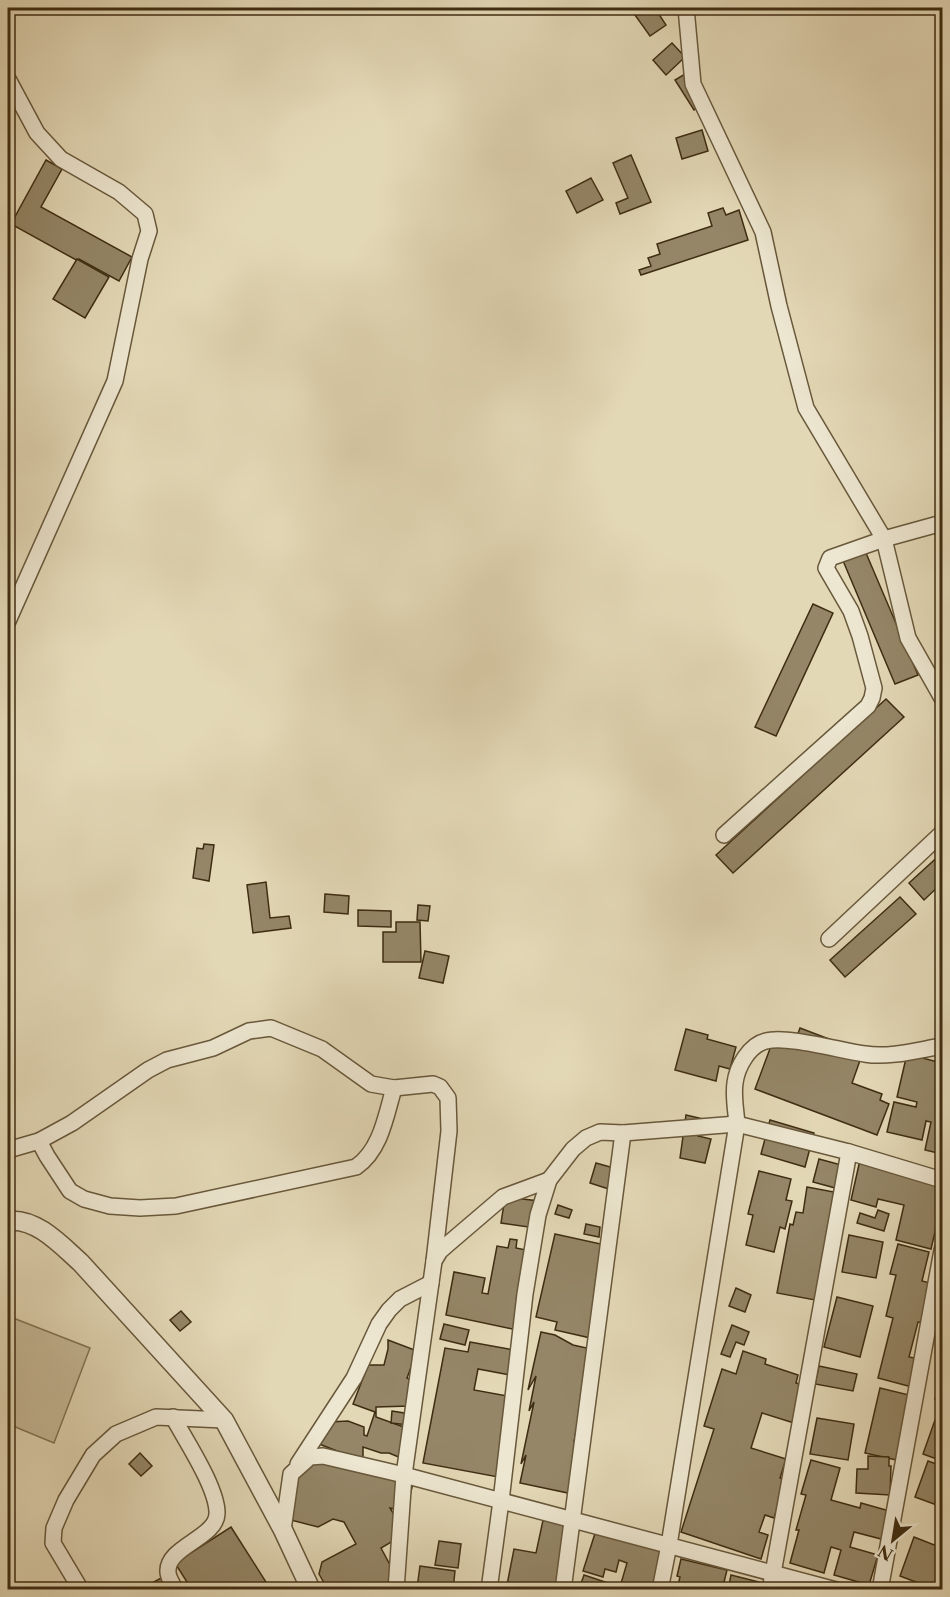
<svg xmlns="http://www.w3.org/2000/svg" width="950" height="1597" font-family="'Libre Caslon Text',serif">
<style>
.pitch{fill:#c7bb9a;stroke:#837456;stroke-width:1.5}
.building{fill:#948667;stroke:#3f2d12;stroke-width:1.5}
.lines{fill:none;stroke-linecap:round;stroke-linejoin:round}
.minor-casing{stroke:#68583b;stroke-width:18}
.tertiary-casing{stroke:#68583b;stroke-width:21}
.minor{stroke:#ede6d0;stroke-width:15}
.tertiary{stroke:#ede6d0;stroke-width:18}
</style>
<rect width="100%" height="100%" fill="#e3d8b6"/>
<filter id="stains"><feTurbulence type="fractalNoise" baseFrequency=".00333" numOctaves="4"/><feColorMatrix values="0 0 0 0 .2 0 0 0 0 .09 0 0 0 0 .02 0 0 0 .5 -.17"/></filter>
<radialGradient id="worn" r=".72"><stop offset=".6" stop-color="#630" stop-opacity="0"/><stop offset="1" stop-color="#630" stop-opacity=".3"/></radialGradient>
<polygon class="pitch" points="8,1316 90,1348 54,1443 8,1424"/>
<g class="building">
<polygon points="630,8 655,8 666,25 650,36"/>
<polygon points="672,43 685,57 666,75 653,60"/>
<polygon points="685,74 704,104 694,110 675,80"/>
<polygon points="702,130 708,151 682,159 676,138"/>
<polygon points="631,155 651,202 620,214 616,203 628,198 613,163"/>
<polygon points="46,160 62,169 41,207 132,257 119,281 79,259 78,261 11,224"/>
<polygon points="591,178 603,200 577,213 566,191"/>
<polygon points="723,208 726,215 739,210 748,240 641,275 639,270 651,266 648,258 660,254 657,244 712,226 708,213"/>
<polygon points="77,259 109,277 85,318 53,299"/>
<polygon points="863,546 918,675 895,684 841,556"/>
<polygon points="813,604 833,613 776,736 755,727"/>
<polygon points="886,699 904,717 733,873 716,855"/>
<polygon points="204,844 214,845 209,881 193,878 197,848 203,849"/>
<polygon points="942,853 942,883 924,900 909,883"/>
<polygon points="266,882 270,918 289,916 291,928 253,933 247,885"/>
<polygon points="325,894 349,896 348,914 324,912"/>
<polygon points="900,897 916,914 845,977 830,960"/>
<polygon points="418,905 430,906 428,921 417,920"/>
<polygon points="358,910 391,911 391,927 358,926"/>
<polygon points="396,922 420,922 421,962 383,962 383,932 396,932"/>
<polygon points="425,951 449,956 443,983 419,978"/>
<polygon points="800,1028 863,1052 852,1083 882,1094 880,1100 889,1104 877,1135 755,1089 774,1038 794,1045"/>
<polygon points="686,1029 708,1035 707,1039 736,1047 730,1069 719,1066 716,1081 675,1070"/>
<polygon points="907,1054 942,1063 942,1154 925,1150 931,1122 926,1121 922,1140 887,1132 894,1102 916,1107 917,1102 897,1097"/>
<polygon points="686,1115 712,1121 710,1134 700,1131 698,1136 711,1139 705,1163 680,1158"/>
<polygon points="770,1120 814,1133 805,1167 761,1154"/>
<polygon points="819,1159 845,1166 839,1189 813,1182"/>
<polygon points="860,1160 942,1184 942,1193 937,1215 939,1215 931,1249 896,1240 904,1205 878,1199 876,1207 851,1200"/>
<polygon points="596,1163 621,1170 615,1191 590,1183"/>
<polygon points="759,1171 791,1179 786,1200 792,1201 785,1229 780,1227 774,1252 746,1245 753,1215 748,1214"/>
<polygon points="807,1187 834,1192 815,1300 777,1293 790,1224 793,1225 796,1212 803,1213"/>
<polygon points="505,1197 539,1201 535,1228 501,1223"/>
<polygon points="558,1205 572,1210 569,1218 555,1214"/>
<polygon points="878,1210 889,1214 884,1231 857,1223 860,1213 875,1218"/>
<polygon points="586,1224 600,1227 599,1237 584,1234"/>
<polygon points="555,1234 610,1246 595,1339 555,1330 557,1322 536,1317"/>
<polygon points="849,1235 883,1242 876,1278 842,1272"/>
<polygon points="510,1239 517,1240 516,1248 531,1251 517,1330 446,1315 454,1272 485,1278 482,1293 488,1294 497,1246 508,1248"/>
<polygon points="898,1244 929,1252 922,1281 934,1284 924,1323 918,1322 909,1357 919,1359 912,1387 878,1378 893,1318 886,1316 896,1275 890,1274"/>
<polygon points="736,1288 751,1295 745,1312 729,1306"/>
<polygon points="837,1297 873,1306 860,1357 824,1347"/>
<polygon points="181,1311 191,1322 180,1331 170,1320"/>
<polygon points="444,1324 469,1330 465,1345 440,1339"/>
<polygon points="732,1325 749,1332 744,1345 736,1342 730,1357 721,1354"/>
<polygon points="541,1332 555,1335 573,1345 591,1349 574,1442 581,1429 568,1493 520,1483 526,1455 521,1464 534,1402 529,1411 536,1376 528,1390"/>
<polygon points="388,1340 417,1351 407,1378 419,1383 410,1406 376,1407 376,1417 412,1430 401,1458 389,1453 381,1453 363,1447 363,1461 319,1444 328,1422 348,1421 364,1427 364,1435 367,1436 375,1412 353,1404 368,1365 384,1365 388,1349"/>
<polygon points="470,1342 519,1351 515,1376 478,1369 474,1390 513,1397 498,1477 423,1463 445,1348 468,1352"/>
<polygon points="743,1351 766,1359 765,1364 798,1375 796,1383 806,1386 794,1423 762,1413 751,1448 786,1459 780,1478 786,1480 774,1518 765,1515 759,1532 768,1535 761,1559 681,1532 714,1429 704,1426 722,1369 736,1374"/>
<polygon points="819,1366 857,1374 853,1391 815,1384"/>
<polygon points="942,1377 942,1402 935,1399"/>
<polygon points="880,1388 913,1396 901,1461 865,1453"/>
<polygon points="392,1411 410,1414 409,1425 391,1423"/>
<polygon points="817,1418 854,1424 848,1460 810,1454"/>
<polygon points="935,1420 942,1423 942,1461 923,1454"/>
<polygon points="140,1453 152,1466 141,1476 129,1464"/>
<polygon points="868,1456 889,1457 889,1466 891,1466 890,1495 856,1493 857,1469 868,1469"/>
<polygon points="811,1460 840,1468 831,1500 860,1508 861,1503 893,1512 885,1540 854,1532 850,1547 878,1555 869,1585 834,1575 841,1550 831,1547 824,1573 790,1563 799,1530 796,1530 806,1495 801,1494"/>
<polygon points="928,1461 942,1466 942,1507 915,1497"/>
<polygon points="313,1462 416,1472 406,1511 390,1508 403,1530 399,1544 391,1542 381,1548 397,1578 375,1590 328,1590 319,1574 322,1562 356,1544 344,1522 333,1519 318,1527 287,1519 300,1469"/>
<polygon points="545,1511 573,1516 558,1590 538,1587 537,1590 506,1590 514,1549 536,1553"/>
<polygon points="598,1524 668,1546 654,1590 579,1589 584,1575 620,1587 627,1563 619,1560 616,1572 605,1569 603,1577 583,1571"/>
<polygon points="231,1527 271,1590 192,1590 175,1563"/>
<polygon points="914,1537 942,1548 942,1590 937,1590 900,1576"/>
<polygon points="439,1541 461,1544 458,1568 435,1565"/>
<polygon points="681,1559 727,1570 722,1590 677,1590 680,1577 677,1576"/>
<polygon points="420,1566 455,1571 453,1590 417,1588"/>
<polygon points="731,1575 763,1583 762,1590 728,1590"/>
<polygon points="163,1577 170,1590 139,1590"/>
</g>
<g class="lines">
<defs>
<g id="minor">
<polyline points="686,8 693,84 763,232 779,306 806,408 884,539 908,638 942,698"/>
<polyline points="8,79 37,133 61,159 119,192 145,214 149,231 140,259 115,381 8,621"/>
<polyline points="724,835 868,706 872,698 874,688 860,636 851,611 826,568 830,558 884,539 942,523"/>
<polyline points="829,939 942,833"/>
<path d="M 39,1141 L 47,1156 L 70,1191 L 84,1199 L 110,1206 L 140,1208 L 176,1206 L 356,1167 C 381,1150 386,1115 394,1088"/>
<polyline points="8,1150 39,1141 72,1123 148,1070 167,1060 213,1048 249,1031 271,1028 322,1049 371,1084 394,1088 433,1084 440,1087 448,1098 449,1131 434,1261"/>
<path d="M 173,1417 C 186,1441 218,1489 217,1514 C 216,1538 166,1547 168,1572 C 168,1578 173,1584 175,1590"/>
<polyline points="298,1464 354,1378 379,1324 389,1310 400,1299 431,1283"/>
<polyline points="283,1530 291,1474 310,1457 323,1456 404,1475 836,1590"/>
<polyline points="81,1590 53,1543 54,1528 66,1500 93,1455 116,1434 156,1417 224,1420"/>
<polyline points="396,1590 404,1475 434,1261 440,1251 448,1244 503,1197 549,1180"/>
<polyline points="489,1590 501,1501 525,1294 538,1215 549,1180 573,1149 586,1138 600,1132 623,1133 737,1124 849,1152 942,1180"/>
<polyline points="563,1590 623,1133"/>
<path d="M 660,1590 L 669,1545 L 737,1124 C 736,1111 733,1096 735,1083 C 737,1067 749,1045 766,1041 C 786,1035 842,1051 865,1054 C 890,1058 918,1050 942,1046"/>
<polyline points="770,1590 849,1152"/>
<polyline points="880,1590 942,1250"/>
</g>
<path id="tertiary" d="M 8,1221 C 36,1217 62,1246 81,1263 L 224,1420 L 283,1530 L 311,1590"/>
</defs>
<use href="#minor" class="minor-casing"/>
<use href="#tertiary" class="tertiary-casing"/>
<use href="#minor" class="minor"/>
<use href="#tertiary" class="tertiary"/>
</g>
<rect width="950" height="1597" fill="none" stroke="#e3d8b6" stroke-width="30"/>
<rect x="9" y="9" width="932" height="1579" fill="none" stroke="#3f2d12" stroke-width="3"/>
<rect x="15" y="15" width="920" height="1567" fill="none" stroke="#3f2d12" stroke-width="1.5"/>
<g transform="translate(893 1540) rotate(210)" stroke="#ede6d0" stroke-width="4.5" paint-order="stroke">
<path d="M0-4.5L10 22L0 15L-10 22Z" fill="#3f2d12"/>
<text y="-9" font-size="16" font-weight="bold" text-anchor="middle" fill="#3f2d12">N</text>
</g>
<rect width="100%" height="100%" filter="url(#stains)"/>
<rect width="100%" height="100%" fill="url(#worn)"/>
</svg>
